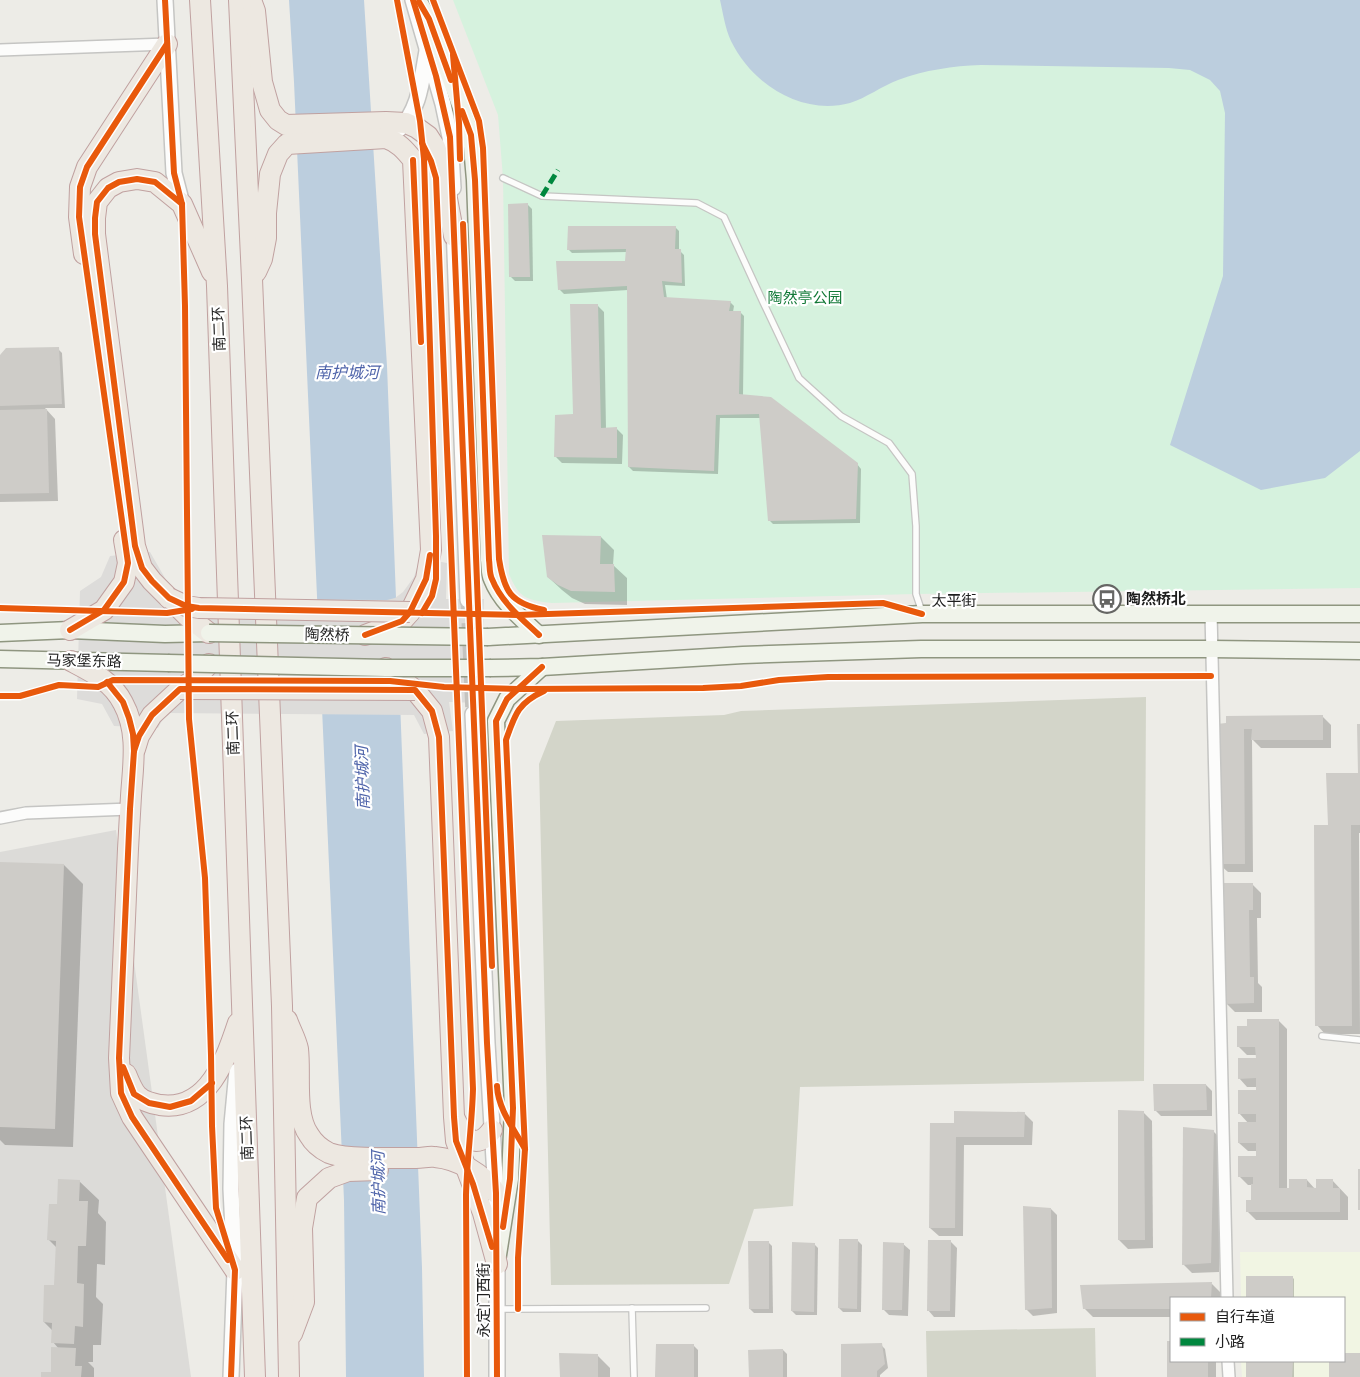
<svg xmlns="http://www.w3.org/2000/svg" width="1360" height="1377" font-family="'Sofia Sans Condensed','Noto Sans SC',sans-serif">
<style>
.residential{fill:#dcdbd8}
.education{fill:#f1f5e3}
.construction{fill:#d3d5c9}
.park{fill:#d6f2de}
.water{fill:#bccede}
.pier{fill:#dddcda}
.shadow{fill:#0003}
.building{fill:#ceccc8}
.lines{fill:none;stroke-linecap:round;stroke-linejoin:round}
.tertiary-tunnel{stroke:#c4c3bf;stroke-width:15;stroke-dasharray:15 8;stroke-linecap:butt}
.service-casing{stroke:#c5c5c3;stroke-width:8}
.minor-casing{stroke:#c5c5c3;stroke-width:14}
.tertiary-casing{stroke:#c5c5c3;stroke-width:18}
.secondary-casing{stroke:#8f9680;stroke-width:19}
.trunk-casing{stroke:#c0a1a0;stroke-width:22}
.service{stroke:#fcfcfb;stroke-width:5.5}
.minor{stroke:#fcfcfb;stroke-width:11}
.tertiary{stroke:#fcfcfb;stroke-width:15}
.secondary{stroke:#f0f3ea;stroke-width:16}
.trunk{stroke:#ede8e1;stroke-width:20}
.secondary-bridge-casing{stroke:#8f9680;stroke-width:19;stroke-linecap:butt}
.trunk-bridge-casing{stroke:#c0a1a0;stroke-width:22;stroke-linecap:butt}
.secondary-bridge{stroke:#f0f3ea;stroke-width:16}
.trunk-bridge{stroke:#ede8e1;stroke-width:20}
.quiet{stroke:#00873e;stroke-width:5;stroke-dasharray:10 5;stroke-linecap:butt}
.cycleway-casing{stroke:#fff;stroke-width:9}
.cycleway{stroke:#e8590c;stroke-width:6}
.labels{text-anchor:middle;stroke-width:4.5;stroke-linejoin:round;paint-order:stroke}
.park-label{font-size:15px;fill:#117836;stroke:#fff}
.street-label{font-size:15px;fill:#1e1e1e;stroke:#fff}
.poi-label{font-size:15px;font-weight:bold;fill:#1e1e1e;stroke:#fff;text-anchor:start}
.water-label{font-size:16px;font-style:italic;fill:#4f64aa;stroke:#fff}
</style>
<rect width="100%" height="100%" fill="#edece7"/>
<polygon class="residential" points="116,830 191,1377 0,1377 0,852"/>
<polygon class="education" points="1240,1252 1360,1252 1360,1377 1242,1377 1241,1361 1344,1361 1344,1298 1241,1298"/>
<g class="construction">
<polygon points="1146,697 1144,1081 800,1087 793,1206 754,1209 729,1284 551,1285 539,764 556,721 724,715 741,711"/>
<polygon points="1095,1328 1096,1377 927,1377 926,1331"/>
</g>
<path class="park" d="M 453,0 L 1360,0 L 1360,588 L 916,594 L 552,603 C 526,600 519,598 509,574 L 503,178 L 498,115 Z"/>
<g class="water">
<polygon points="289,0 364,0 387,366 422,1268 424,1377 346,1377 344,1200 294,82"/>
<path d="M 720,0 L 1360,0 L 1360,451 L 1325,478 L 1261,490 L 1170,445 L 1223,276 L 1225,113 L 1220,91 L 1210,80 L 1190,70 L 1169,68 L 981,65 C 953,66 925,70 898,80 C 882,86 866,98 850,103 C 801,116 752,84 731,41 C 725,28 723,13 720,0 Z"/>
</g>
<polygon class="pier" points="150,552 169,585 178,594 189,599 387,600 395,598 403,592 414,577 420,558 447,563 446,599 484,599 481,703 449,702 453,731 424,734 414,715 166,713 158,728 114,726 102,704 77,699 80,591 101,577 110,556"/>
<g class="shadow">
<polygon points="528,205 532,209 533,281 515,281 511,277"/>
<polygon points="675,227 679,231 679,250 684,255 685,286 665,285 667,299 730,302 734,306 733,312 740,312 744,316 743,396 857,464 861,469 860,523 773,524 769,520 761,418 720,418 718,474 633,471 629,467 628,290 564,294 560,290 557,262 626,262 627,252 572,253 568,249"/>
<polygon points="598,306 604,312 606,429 616,428 623,435 622,464 562,463 556,457 574,416"/>
<polygon points="58,349 62,353 65,408 45,408 55,419 58,501 0,502 0,357"/>
<polygon points="601,537 614,550 613,565 627,578 627,605 585,604 572,598 562,590 548,577"/>
<polygon points="1323,717 1331,725 1331,748 1261,748 1252,739 1253,872 1228,872 1219,864 1219,725"/>
<polygon points="1360,725 1360,833 1359,833 1360,1034 1325,1034 1317,1025 1359,775"/>
<polygon points="0,863 64,865 83,884 73,1147 5,1145 0,1140"/>
<polygon points="1252,884 1261,893 1261,918 1257,918 1258,983 1262,987 1262,1012 1235,1012 1226,1003"/>
<polygon points="1278,1020 1287,1029 1287,1189 1307,1180 1315,1189 1332,1180 1348,1197 1348,1220 1256,1220 1247,1211 1252,1201 1252,1185 1248,1185 1239,1176 1258,1157 1258,1151 1248,1151 1239,1143 1249,1124 1239,1113 1257,1091 1257,1087 1247,1087 1239,1078 1257,1059 1257,1055 1247,1055 1238,1046"/>
<polygon points="1206,1085 1212,1091 1212,1116 1161,1116 1155,1110"/>
<polygon points="1143,1112 1152,1121 1153,1248 1128,1249 1119,1240"/>
<polygon points="1024,1113 1033,1122 1032,1145 964,1145 963,1236 939,1236 930,1228 955,1125"/>
<polygon points="1213,1131 1222,1140 1219,1272 1192,1273 1183,1264"/>
<polygon points="79,1181 99,1200 98,1213 106,1222 105,1265 97,1264 96,1297 103,1304 101,1345 93,1345 93,1362 88,1362 94,1368 94,1377 42,1377 52,1373 59,1349 53,1342 53,1331 44,1322 55,1286 57,1248 49,1240 58,1206"/>
<polygon points="1051,1209 1057,1215 1057,1313 1033,1316 1026,1309"/>
<polygon points="858,1241 862,1245 861,1312 843,1312 839,1308"/>
<polygon points="950,1241 957,1248 955,1317 934,1317 928,1310"/>
<polygon points="768,1242 772,1246 773,1313 754,1313 750,1309"/>
<polygon points="814,1244 818,1248 817,1315 796,1315 792,1311"/>
<polygon points="903,1244 910,1250 908,1316 889,1315 883,1309"/>
<polygon points="1247,1278 1293,1278 1294,1279 1294,1298 1247,1298"/>
<polygon points="1212,1284 1220,1292 1220,1298 1171,1298 1171,1317 1093,1317 1084,1308"/>
<polygon points="1168,1343 1171,1343 1171,1361 1216,1361 1216,1377 1168,1377"/>
<polygon points="881,1345 885,1349 888,1368 880,1375 880,1377 842,1377"/>
<polygon points="694,1346 698,1350 698,1377 657,1377"/>
<polygon points="783,1350 787,1354 787,1377 750,1377"/>
<polygon points="597,1355 610,1368 610,1377 561,1377"/>
<rect x="1247" y="1361" width="47" height="16"/>
</g>
<g class="building">
<polygon points="528,203 530,277 509,277 508,204"/>
<polygon points="568,226 676,226 675,249 681,249 682,283 662,281 664,297 731,301 729,311 741,311 739,394 771,397 858,463 856,519 768,521 759,414 716,415 714,471 628,467 627,286 558,290 556,261 625,261 626,249 567,250"/>
<polygon points="570,304 598,304 601,428 617,427 617,458 554,457 555,415 573,414"/>
<polygon points="59,347 62,404 0,406 0,355 6,348"/>
<polygon points="47,409 49,493 0,494 0,410"/>
<polygon points="542,535 601,536 600,564 614,564 615,592 571,591 558,585 547,577"/>
<polygon points="1323,715 1323,740 1251,740 1252,729 1244,729 1245,864 1218,864 1217,724 1226,723 1226,716"/>
<polygon points="1357,724 1360,724 1360,825 1351,825 1352,1026 1315,1026 1314,825 1328,825 1326,773 1358,773"/>
<polygon points="0,862 64,864 55,1129 0,1127"/>
<polygon points="1224,883 1253,883 1253,910 1249,910 1250,977 1254,977 1254,1003 1225,1004"/>
<polygon points="1247,1019 1279,1019 1279,1188 1289,1188 1289,1179 1307,1179 1307,1187 1316,1188 1316,1179 1333,1179 1333,1188 1340,1188 1340,1212 1246,1212 1246,1200 1251,1200 1251,1184 1253,1184 1253,1177 1238,1177 1238,1156 1256,1156 1256,1143 1238,1143 1238,1122 1256,1122 1256,1114 1238,1114 1238,1090 1256,1090 1256,1078 1238,1079 1238,1058 1256,1058 1255,1047 1237,1047 1237,1026 1247,1026"/>
<polygon points="1153,1084 1206,1084 1207,1110 1154,1111"/>
<polygon points="1118,1110 1144,1111 1145,1240 1118,1240"/>
<polygon points="954,1111 1025,1112 1024,1137 956,1137 955,1228 929,1228 930,1123 954,1123"/>
<polygon points="1183,1127 1214,1130 1211,1263 1182,1265"/>
<rect x="1358" y="1169" width="2" height="41"/>
<polygon points="58,1179 80,1180 79,1201 88,1201 86,1246 78,1246 77,1283 84,1284 83,1327 75,1326 74,1344 51,1343 52,1323 43,1322 44,1285 54,1285 56,1241 47,1240 49,1204 57,1204"/>
<polygon points="1023,1206 1051,1208 1052,1308 1025,1310"/>
<polygon points="839,1239 858,1239 857,1309 838,1308"/>
<polygon points="928,1240 951,1240 950,1311 927,1311"/>
<polygon points="748,1241 769,1241 769,1309 749,1309"/>
<polygon points="792,1242 815,1243 814,1312 791,1311"/>
<polygon points="883,1242 904,1243 902,1310 882,1310"/>
<rect x="1246" y="1276" width="47" height="22"/>
<polygon points="1212,1282 1211,1298 1171,1298 1171,1309 1083,1309 1080,1285"/>
<polygon points="1167,1341 1171,1341 1171,1361 1208,1361 1208,1377 1167,1377"/>
<polygon points="882,1343 885,1364 877,1371 877,1377 841,1377 841,1344"/>
<polygon points="656,1344 694,1344 694,1377 655,1377"/>
<polygon points="51,1347 76,1348 75,1366 82,1366 81,1377 41,1377 41,1372 51,1372"/>
<polygon points="783,1349 783,1377 749,1377 748,1350"/>
<polygon points="559,1353 598,1354 598,1377 560,1377"/>
<polygon points="1344,1353 1360,1353 1360,1377 1329,1377 1329,1361 1344,1361"/>
<polygon points="1246,1361 1293,1361 1292,1377 1246,1377"/>
</g>
<g class="lines">
<polyline class="tertiary-tunnel" points="468,600 473,714"/>
<defs>
<g id="service">
<polyline points="503,178 542,196 697,203 724,217 763,302 799,378 841,416 889,443 912,474 916,526 916,594 922,612"/>
<polyline points="1322,1036 1360,1040"/>
<polyline points="632,1308 634,1377"/>
<polyline points="498,1309 706,1308"/>
</g>
<g id="minor">
<polyline points="0,50 167,44"/>
<polyline points="1211,613 1227,1298"/>
<polyline points="0,818 26,813 130,809"/>
<polyline points="1228,1361 1229,1377"/>
</g>
<g id="tertiary">
<polyline points="165,0 174,173 182,204"/>
<polyline points="413,0 443,104 450,137 453,188"/>
<path d="M 399,129 C 420,111 422,77 427,51"/>
<polyline points="454,226 468,600"/>
<polyline points="473,714 487,1043 496,1193 497,1232"/>
<polyline points="497,1255 497,1377"/>
<polyline points="231,1377 235,1270 231,1189 232,1124 237,1071"/>
</g>
<g id="secondary">
<path d="M 418,0 L 429,19 L 471,135 L 475,180 L 489,560 C 490,566 489,573 492,579 C 501,602 522,619 539,635"/>
<polyline points="0,633 70,630 165,634 209,633"/>
<polyline points="488,637 922,614 1360,614"/>
<polyline points="0,659 168,663"/>
<polyline points="491,668 542,667 743,655 921,649 1211,649 1360,651"/>
<polyline points="497,1261 510,1179 513,1108 496,721 507,699 542,667"/>
</g>
<g id="trunk">
<polyline points="200,0 217,286 255,1377"/>
<polyline points="239,0 252,279 282,1006 289,1377"/>
<polyline points="251,0 255,11 262,82 270,110 278,120 286,125 386,122 406,123 417,128 428,136 435,147 440,161 454,236"/>
<polyline points="84,254 79,217 80,187 87,167 167,44"/>
<path d="M 256,272 L 262,259 L 266,238 L 266,213 L 270,174 L 278,154 L 287,144 L 386,138 C 398,142 405,150 413,160 L 431,550 L 426,579 L 410,612 L 402,621 L 365,635"/>
<polyline points="70,630 104,610 124,582 128,563 124,540"/>
<polyline points="209,633 186,615 152,581 142,568 135,546 95,234 95,218 97,202 108,188 119,182 137,179 155,182 182,204 212,272"/>
<path d="M 71,661 C 92,672 112,681 123,703 C 139,732 133,765 131,796 C 130,814 129,832 128,849 C 125,919 122,989 119,1058 L 121,1093 L 132,1117 L 235,1270"/>
<polyline points="386,668 415,690 432,711 439,737 454,1117 456,1141 483,1213 497,1264"/>
<polyline points="135,749 139,736 152,715 180,689 194,680 209,664"/>
<path d="M 287,1020 C 290,1029 296,1039 298,1049 C 301,1074 294,1114 309,1135 C 313,1142 321,1149 329,1153 C 344,1159 362,1157 378,1158 C 391,1158 404,1158 416,1158 C 423,1158 429,1156 435,1157 C 458,1159 484,1174 496,1193"/>
<path d="M 126,1074 C 134,1094 137,1101 160,1105 C 208,1112 226,1059 238,1023"/>
<path d="M 455,1119 C 463,1137 476,1152 492,1130"/>
<polyline points="292,1334 304,1302 302,1228 307,1198 329,1178 348,1171 378,1170"/>
</g>
</defs>
<use href="#service" class="service-casing"/>
<use href="#minor" class="minor-casing"/>
<use href="#tertiary" class="tertiary-casing"/>
<use href="#secondary" class="secondary-casing"/>
<use href="#trunk" class="trunk-casing"/>
<use href="#service" class="service"/>
<use href="#minor" class="minor"/>
<use href="#tertiary" class="tertiary"/>
<use href="#secondary" class="secondary"/>
<use href="#trunk" class="trunk"/>
<defs>
<g id="secondary-bridge">
<polyline points="209,633 488,637"/>
<polyline points="168,663 386,668 491,668"/>
</g>
<g id="trunk-bridge">
<polyline points="169,598 186,606 199,608 410,612"/>
<polyline points="180,689 415,690"/>
</g>
</defs>
<use href="#secondary-bridge" class="secondary-bridge-casing"/>
<use href="#trunk-bridge" class="trunk-bridge-casing"/>
<use href="#secondary-bridge" class="secondary-bridge"/>
<use href="#trunk-bridge" class="trunk-bridge"/>
<polyline class="quiet" points="542,196 558,170"/>
<defs>
<g id="cycleway">
<polyline points="165,0 174,173 182,204 185,306 189,719 205,878 211,1055 212,1126 216,1208 235,1270 231,1377"/>
<polyline points="397,0 420,121 424,159 436,536 436,579 432,596 422,613"/>
<polyline points="413,0 436,76 450,137 487,1043 496,1193 497,1377"/>
<path d="M 433,0 L 479,121 L 483,148 L 499,559 C 504,591 510,603 544,610"/>
<polyline points="419,2 429,19 451,80"/>
<polyline points="453,55 459,123 460,159"/>
<path d="M 462,111 L 471,135 L 475,180 L 489,560 C 490,566 489,573 492,579 C 501,602 522,619 539,635"/>
<path d="M 422,143 L 431,161 L 436,178 L 473,1089 C 472,1124 467,1159 466,1195 L 467,1377"/>
<polyline points="413,160 421,342"/>
<polyline points="182,204 155,182 137,179 119,182 108,188 97,202 95,218 95,234 135,546 142,568 152,581 169,598 186,606 199,608 517,615 883,603 922,614"/>
<polyline points="463,224 492,966"/>
<polyline points="0,608 167,613 192,609"/>
<polyline points="70,630 104,610 124,582 128,563 79,217 80,187 87,167 167,44"/>
<polyline points="365,635 402,621 410,612 426,579 430,555"/>
<polyline points="107,682 123,702 129,718 133,734 134,751 130,809 119,1058 121,1093 132,1117 228,1260"/>
<polyline points="0,696 20,696 59,685 98,687 113,680 390,681 444,687 519,689 703,688 741,686 779,680 828,677 1211,676"/>
<polyline points="134,751 139,736 152,715 180,689 415,690 432,711 439,737 454,1117 456,1141 473,1184 492,1247"/>
<polyline points="123,1067 134,1094 149,1103 170,1107 191,1101 212,1083"/>
<path d="M 497,1086 C 498,1109 514,1129 525,1149"/>
<polyline points="503,1227 510,1179 513,1108 496,721 507,699 542,667"/>
<path d="M 518,1309 L 518,1258 L 525,1149 L 506,740 C 515,714 518,703 544,691"/>
</g>
</defs>
<use href="#cycleway" class="cycleway-casing"/>
<use href="#cycleway" class="cycleway"/>
</g>
<defs>
<symbol id="bus-ring" viewBox="-11 -11 22 22"><circle r="9.5" fill="#fff" stroke="#666664" stroke-width="1.5"/><path d="M-5-6H5V4H4V6H2V4H-2V6H-4V4H-5ZM-3.5-4V0h7V-4ZM-3.5 1.2v1.5H-2V1.2ZM2 1.2v1.5H3.5V1.2Z" fill="#666664"/></symbol>
</defs>
<g fill-rule="evenodd">
<use href="#bus-ring" x="1091" y="583" width="32" height="32"/>
</g>
<g class="labels">
<g class="park-label">
<text x="805" y="303">陶然亭公园</text>
</g>
<g class="street-label">
<text transform="translate(219 329) rotate(-92)" y="5">南二环</text>
<text x="954" y="606">太平街</text>
<text transform="translate(327 635) rotate(1)" y="5">陶然桥</text>
<text transform="translate(84 661) rotate(1)" y="5">马家堡东路</text>
<text transform="translate(233 733) rotate(-92)" y="5">南二环</text>
<text transform="translate(247 1138) rotate(-92)" y="5">南二环</text>
<text transform="translate(484 1300) rotate(-90)" y="5">永定门西街</text>
</g>
<g class="poi-label">
<text x="1126" y="604">陶然桥北</text>
</g>
<g class="water-label">
<text x="347" y="378">南护城河</text>
<text transform="translate(362 778) rotate(-92)" y="6">南护城河</text>
<text transform="translate(378 1183) rotate(-91)" y="6">南护城河</text>
</g>
</g>
<rect x="1170" y="1297" width="175" height="65" fill="#ffffff" stroke="#a5a5a5"/>
<rect x="1180" y="1313" width="25" height="8" fill="#e8590c" stroke="#a5a5a5"/>
<text x="1215" y="1322" font-size="15" fill="#1e1e1e">自行车道</text>
<rect x="1180" y="1338" width="25" height="8" fill="#00873e" stroke="#a5a5a5"/>
<text x="1215" y="1347" font-size="15" fill="#1e1e1e">小路</text>
</svg>
